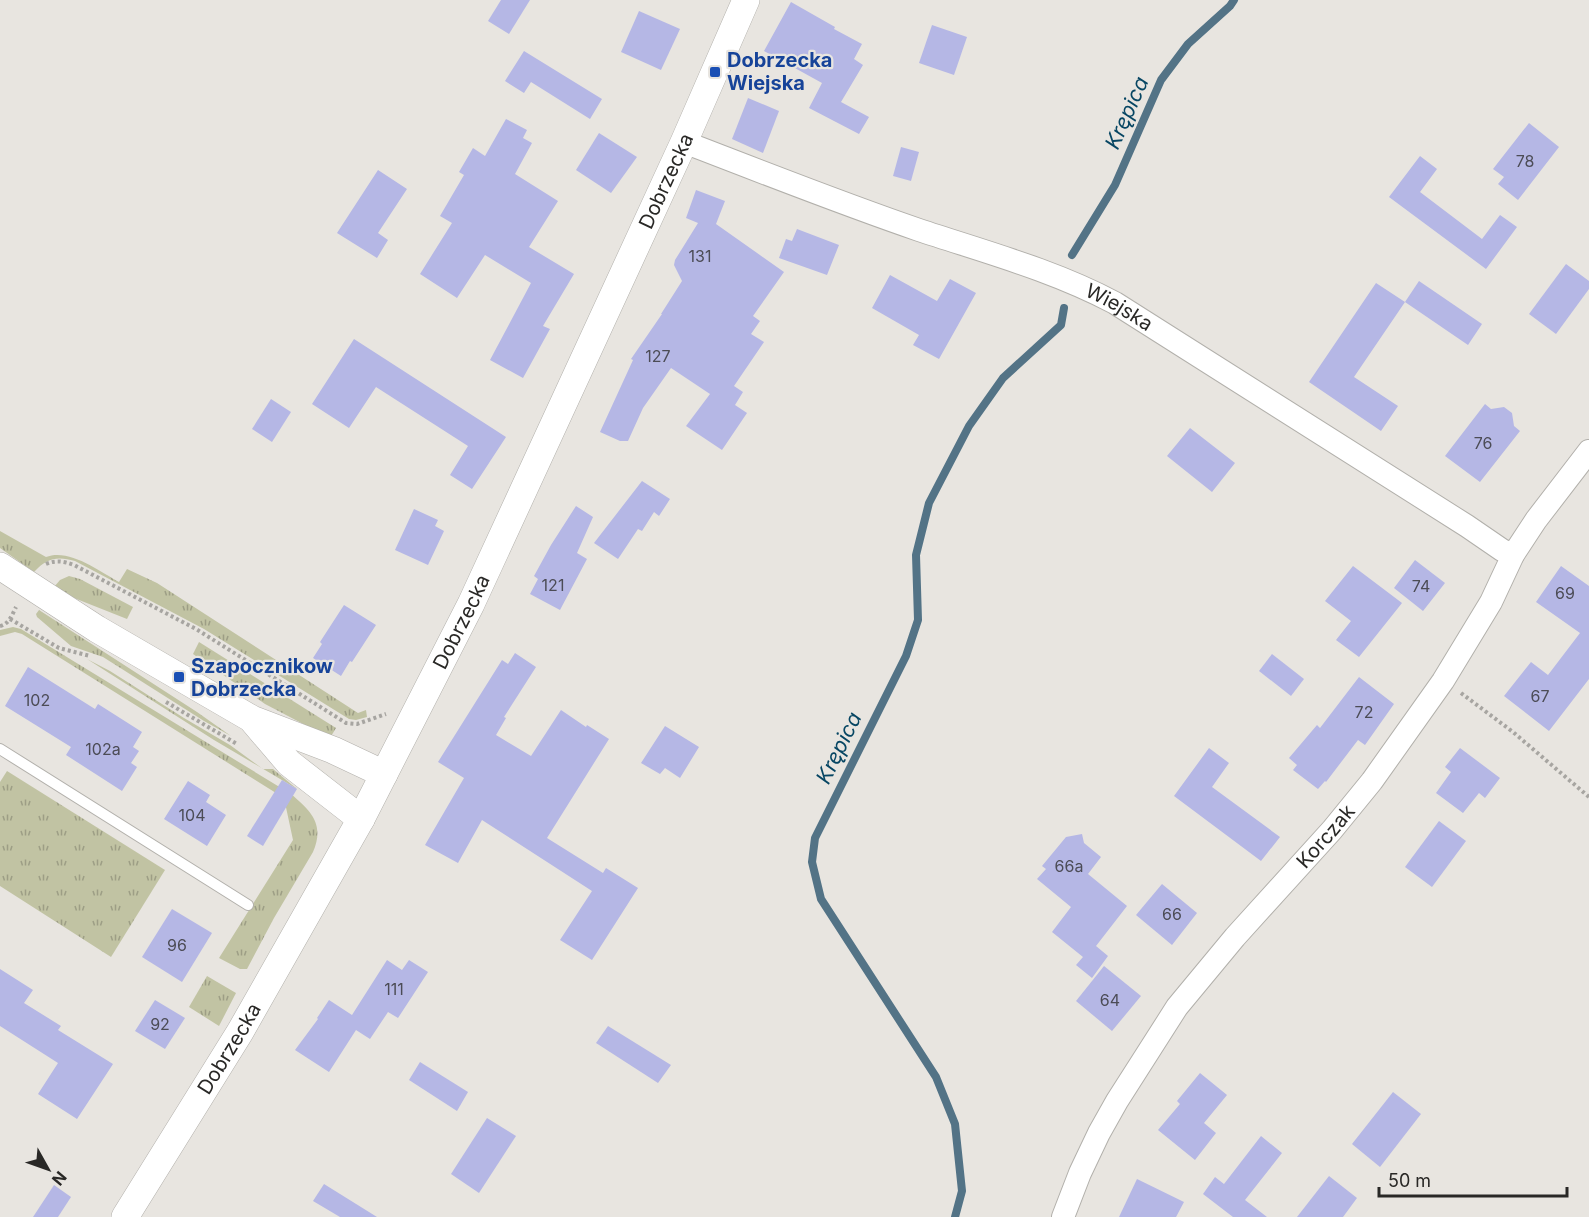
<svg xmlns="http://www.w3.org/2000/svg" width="1589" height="1217" font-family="Inter,sans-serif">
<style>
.grass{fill:url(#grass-tufts)}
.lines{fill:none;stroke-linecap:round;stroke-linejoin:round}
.stream{stroke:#537386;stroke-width:8}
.building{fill:#b5b7e5}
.service-casing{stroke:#b2b0ab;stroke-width:12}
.minor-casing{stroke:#b2b0ab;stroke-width:24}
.tertiary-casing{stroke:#b2b0ab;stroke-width:28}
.path{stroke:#a7a5a1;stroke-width:4;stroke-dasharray:3 3;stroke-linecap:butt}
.service{stroke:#fff;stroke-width:10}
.minor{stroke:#fff;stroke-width:22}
.tertiary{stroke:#fff;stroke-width:27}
.transit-dot{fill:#1a4fb4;stroke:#e8e5e0;stroke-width:2}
.labels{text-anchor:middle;stroke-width:4.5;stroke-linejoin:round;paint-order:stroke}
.number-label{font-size:16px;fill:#4c4c56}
.transit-label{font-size:20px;font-weight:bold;fill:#164399;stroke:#e8e5e0;text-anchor:start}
.street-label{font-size:20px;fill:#292826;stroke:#e8e5e0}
.water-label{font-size:21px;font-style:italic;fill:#074663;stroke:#e8e5e0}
</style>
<defs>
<pattern id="grass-tufts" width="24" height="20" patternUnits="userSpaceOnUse" patternTransform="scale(1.5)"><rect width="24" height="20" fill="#c1c3a3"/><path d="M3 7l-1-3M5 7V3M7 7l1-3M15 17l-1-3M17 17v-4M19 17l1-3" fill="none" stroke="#9d9e85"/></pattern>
</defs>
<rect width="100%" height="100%" fill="#e8e5e0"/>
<g class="grass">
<path d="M 0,531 L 46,557 C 69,548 99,571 119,582 L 127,569 L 157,583 L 358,713 L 366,710 L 367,717 L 356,720 L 349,719 L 204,629 L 75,561 C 57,556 47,558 34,572 L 0,548 Z"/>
<polygon points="69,576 80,579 133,607 127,619 69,596 54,587 60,580"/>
<polygon points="39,610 197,712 231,736 204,721 103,657 71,646 37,617 36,614"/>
<path d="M 13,627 L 21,629 L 291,794 C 311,811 325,824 313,852 L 274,918 L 247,969 L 240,969 L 219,958 L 293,840 L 284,798 L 22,634 L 15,632 L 0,636 L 0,630 Z"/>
<polygon points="199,642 336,728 330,738 265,704 193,654"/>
<polygon points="87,659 110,671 184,718 230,745 263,769 273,769 297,789 214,740"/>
<polygon points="7,771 165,870 111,957 0,886 0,782"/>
<polygon points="207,976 236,993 219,1026 189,1007"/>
</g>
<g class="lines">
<g class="stream">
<polyline points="1072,255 1115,185 1161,80 1188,44 1230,6 1234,0"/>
<polyline points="955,1217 962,1191 955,1124 936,1077 821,899 812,862 815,838 906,656 918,620 916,555 929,503 969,426 1003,378 1061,325 1064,308"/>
</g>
</g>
<g class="building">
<polygon points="501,0 530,0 509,34 488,21"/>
<polygon points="791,2 835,27 834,29 862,44 854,59 863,65 841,102 869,117 859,134 809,108 822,83 764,51"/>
<polygon points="639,11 680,29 661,70 621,52"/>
<polygon points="932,25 967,37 954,75 919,63"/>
<polygon points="524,51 602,99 590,119 531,82 524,93 505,81"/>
<polygon points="748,98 779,111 763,153 732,139"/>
<polygon points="506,119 527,130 523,138 532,143 515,174 558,201 529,247 574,274 543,326 550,329 523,378 490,360 531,283 485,255 457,298 420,274 452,223 440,216 464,175 459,172 473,148 485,156"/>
<polygon points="1529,123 1559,147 1518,200 1498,184 1504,177 1493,169"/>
<polygon points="599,133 637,157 611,193 576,170"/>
<polygon points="901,147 919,152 911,181 893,176"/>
<polygon points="1420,156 1437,169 1420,192 1482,239 1500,215 1517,227 1486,269 1389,197"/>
<polygon points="378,170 407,189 378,233 388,240 377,258 337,233"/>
<polygon points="696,190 725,201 716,224 784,272 753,316 760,321 751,334 764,342 734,386 743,392 735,405 747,413 722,450 686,426 710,394 671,368 643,408 628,441 620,441 600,432 633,360 631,359 662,314 661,314 682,281 674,265 675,260 698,223 686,218"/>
<polygon points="797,229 839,245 827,275 779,258 786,239 792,241"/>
<polygon points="1566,264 1589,281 1589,289 1556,334 1529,314"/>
<polygon points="890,275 937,301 950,279 976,293 939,359 913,345 919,335 872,308"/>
<polygon points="1419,281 1482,324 1468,345 1405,302"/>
<polygon points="1376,283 1405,302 1354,377 1398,406 1381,431 1309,382"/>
<polygon points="354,339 506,437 472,489 450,475 468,446 376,387 349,428 312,404"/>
<polygon points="271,399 291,412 272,442 252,429"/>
<polygon points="1485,404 1491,409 1504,407 1512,413 1514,426 1520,431 1480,482 1445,456"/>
<polygon points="1190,428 1235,463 1212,492 1167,456"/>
<polygon points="642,481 670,499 659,516 654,512 642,531 638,529 618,559 594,543"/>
<polygon points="576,506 593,517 577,553 587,559 560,610 530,594 538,579 534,576 551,545"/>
<polygon points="414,509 438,520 435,526 444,531 428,565 395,550"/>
<polygon points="1415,560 1445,583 1423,611 1394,588"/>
<polygon points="1353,566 1402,603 1359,657 1336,640 1351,621 1325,601"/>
<polygon points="1561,566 1589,586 1589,679 1549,731 1504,696 1531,662 1548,675 1580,633 1536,602"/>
<polygon points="344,605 376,625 352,662 350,661 341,676 313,658 322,644 320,642"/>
<polygon points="515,653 536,667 504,717 506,718 496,735 531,756 561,710 586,727 587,725 609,739 547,838 603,873 606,868 638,888 592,960 560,940 592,891 482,820 458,863 425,845 464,778 438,762 502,660 508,664"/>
<polygon points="1272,654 1304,679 1291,696 1259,671"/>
<polygon points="28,667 95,709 98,704 142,732 133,747 139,751 131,763 137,767 122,791 66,755 71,747 5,706"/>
<polygon points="1359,677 1394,704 1365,745 1358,740 1326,782 1325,781 1318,789 1293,770 1297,765 1289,758 1317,725 1320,728"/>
<polygon points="665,726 699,747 680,778 665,768 660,774 641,763"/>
<polygon points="1209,748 1229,763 1212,787 1280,837 1261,861 1174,796"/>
<polygon points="1460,748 1500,778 1485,798 1479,793 1463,813 1436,793 1451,772 1445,767"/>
<polygon points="282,780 297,789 263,846 247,836"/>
<polygon points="188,781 210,795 206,802 226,815 207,846 164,819"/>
<polygon points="1439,821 1466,841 1432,887 1405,867"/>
<polygon points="1082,834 1084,843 1101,857 1088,874 1127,906 1096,946 1108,956 1092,978 1076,965 1083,957 1052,932 1071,907 1037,879 1046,869 1042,866 1066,837"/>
<polygon points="1162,884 1197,913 1172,945 1136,915"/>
<polygon points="172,909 212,933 182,982 142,957"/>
<polygon points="387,960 402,970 409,960 428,972 398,1018 388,1012 370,1039 356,1030 329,1072 295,1050 318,1019 317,1018 329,1000 352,1015"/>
<polygon points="1104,966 1141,996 1112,1031 1076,1001"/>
<polygon points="0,969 33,990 24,1003 61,1026 58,1030 113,1064 77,1119 38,1094 58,1063 0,1026"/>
<polygon points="155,1000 185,1018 165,1049 135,1031"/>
<polygon points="608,1026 671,1065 658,1083 596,1043"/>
<polygon points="420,1062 468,1092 457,1111 409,1080"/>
<polygon points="1200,1073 1227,1095 1204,1123 1216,1133 1195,1160 1158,1130 1180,1104 1177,1101"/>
<polygon points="1393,1092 1421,1114 1380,1167 1352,1144"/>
<polygon points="487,1118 516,1136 479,1193 451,1174"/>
<polygon points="1261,1136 1282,1153 1245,1200 1267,1217 1233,1217 1203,1194 1215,1177 1224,1184"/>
<polygon points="1329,1176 1357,1198 1343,1217 1297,1217"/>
<polygon points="1137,1179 1184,1202 1176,1217 1119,1217"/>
<polygon points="324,1184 377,1217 340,1217 313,1201"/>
<polygon points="54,1185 71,1197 58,1217 33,1217"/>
</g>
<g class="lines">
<defs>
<polyline id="service" points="0,749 248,905"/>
<g id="minor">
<path id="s1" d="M 684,142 C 762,172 840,203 919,230 C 985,252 1053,270 1115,303 L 1467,526 L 1502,550 L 1513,555"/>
<path id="s2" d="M 1063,1217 L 1080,1173 L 1099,1133 L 1117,1101 L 1177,1007 L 1235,937 L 1332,830 L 1372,781 L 1443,681 L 1491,602 L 1513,555 L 1536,520 L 1589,451"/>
</g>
<g id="tertiary">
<polyline points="0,566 97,629 252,719 333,750 384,774"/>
<polyline points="254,722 289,763 361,819"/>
<path id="s3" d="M 125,1217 L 240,1032 L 361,819 L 471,604 L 684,142 L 746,0"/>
</g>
</defs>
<use href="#service" class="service-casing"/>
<use href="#minor" class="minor-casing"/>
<use href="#tertiary" class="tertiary-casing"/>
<g class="path">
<path d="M 46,564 C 56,560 63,561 74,565 L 196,629 L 346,723 L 357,724 L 386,714"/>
<polyline points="10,619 59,648 90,656"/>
<path d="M 0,626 C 9,624 12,615 16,607"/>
<polyline points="1461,693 1513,732 1589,797"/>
<polyline points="166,702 237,744"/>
</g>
<use href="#service" class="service"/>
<use href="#minor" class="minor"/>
<use href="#tertiary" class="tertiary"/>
</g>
<g class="transit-dot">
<rect x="709" y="66" width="12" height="12" rx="3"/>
<rect x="173" y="671" width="12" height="12" rx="3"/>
</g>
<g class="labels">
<g class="number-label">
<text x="1525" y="167">78</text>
<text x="700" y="262">131</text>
<text x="658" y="362">127</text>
<text x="1483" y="449">76</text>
<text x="553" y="591">121</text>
<text x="1421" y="592">74</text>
<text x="1565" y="599">69</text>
<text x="1540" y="702">67</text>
<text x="37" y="706">102</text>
<text x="1364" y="718">72</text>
<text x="103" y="755">102a</text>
<text x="192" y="821">104</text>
<text x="1069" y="872">66a</text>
<text x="1172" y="920">66</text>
<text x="177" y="951">96</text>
<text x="394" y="995">111</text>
<text x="1110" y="1006">64</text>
<text x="160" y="1030">92</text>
</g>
<g class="transit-label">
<text x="727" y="67">Dobrzecka<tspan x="727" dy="23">Wiejska</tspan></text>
<text x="191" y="673">Szapocznikow<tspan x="191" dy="23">Dobrzecka</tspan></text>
</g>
<g class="street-label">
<text dy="7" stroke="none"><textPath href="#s3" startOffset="1170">Dobrzecka</textPath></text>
<text dy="7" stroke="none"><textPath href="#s1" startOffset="466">Wiejska</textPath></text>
<text dy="7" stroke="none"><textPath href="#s3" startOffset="684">Dobrzecka</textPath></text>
<text dy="7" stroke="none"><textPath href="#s2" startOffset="466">Korczak</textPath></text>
<text dy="7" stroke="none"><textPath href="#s3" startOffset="198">Dobrzecka</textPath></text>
</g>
<g class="water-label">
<text transform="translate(1127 113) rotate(-66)" y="7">Krępica</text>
<text transform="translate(839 748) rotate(-64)" y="7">Krępica</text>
</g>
</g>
<g transform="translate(48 1169) rotate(130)" stroke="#e8e5e0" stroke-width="4.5" paint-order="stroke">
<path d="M0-4.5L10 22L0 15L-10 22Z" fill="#292826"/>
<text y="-9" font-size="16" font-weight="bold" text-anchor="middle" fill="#292826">N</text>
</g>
<path d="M1379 1187v9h188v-9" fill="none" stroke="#292826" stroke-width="3"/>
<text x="1388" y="1187" font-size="18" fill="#292826" stroke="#e8e5e0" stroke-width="4.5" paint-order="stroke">50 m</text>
</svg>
